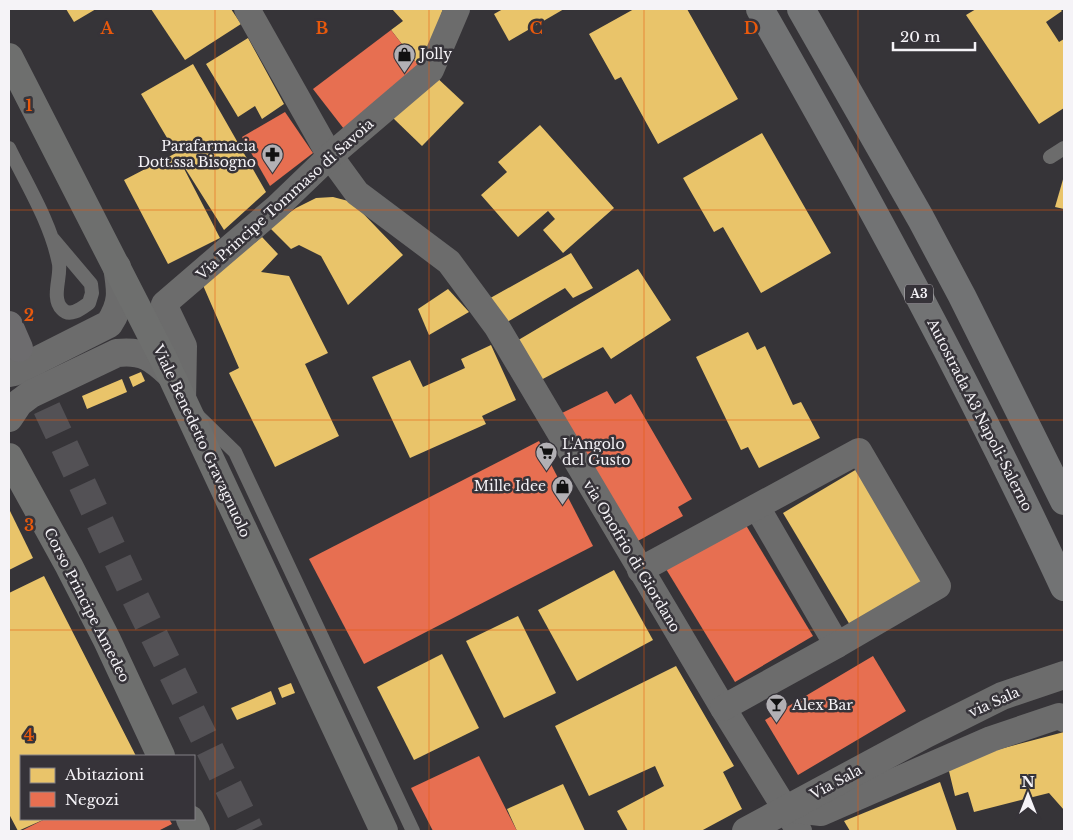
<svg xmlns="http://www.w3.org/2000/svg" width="1073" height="840" font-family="'Libre Baskerville',serif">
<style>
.homes{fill:#e9c46a}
.shops{fill:#e76f51}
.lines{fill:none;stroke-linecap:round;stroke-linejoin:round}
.primary-tunnel{stroke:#535155;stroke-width:28;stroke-dasharray:28 14;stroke-linecap:butt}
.service{stroke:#6c6c6c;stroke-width:14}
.minor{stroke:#6c6c6c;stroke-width:26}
.tertiary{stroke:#6c6c6c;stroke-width:28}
.secondary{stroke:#6e6f6e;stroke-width:28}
.primary{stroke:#6d6c6e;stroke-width:28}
.motorway{stroke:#727374;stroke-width:28}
.grid{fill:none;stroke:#e8590c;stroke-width:1;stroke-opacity:0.55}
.labels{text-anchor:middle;stroke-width:5;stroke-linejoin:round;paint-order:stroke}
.shield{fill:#363339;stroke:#bcb9be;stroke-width:1}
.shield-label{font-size:12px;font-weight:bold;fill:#f5f3f7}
.poi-label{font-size:14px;fill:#f5f3f7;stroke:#363339;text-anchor:start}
.street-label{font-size:14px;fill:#f5f3f7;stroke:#363339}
.grid-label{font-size:16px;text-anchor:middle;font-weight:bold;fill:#e8590c;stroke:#363339;stroke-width:5;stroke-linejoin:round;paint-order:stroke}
</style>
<rect width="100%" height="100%" fill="#363438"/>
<g class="homes">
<polygon points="66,9 96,9 74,22"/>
<polygon points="151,9 231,9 241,24 185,60"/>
<polygon points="392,9 443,9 422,70 391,30 403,21"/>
<polygon points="503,9 564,9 509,41 494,14"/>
<polygon points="634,9 687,9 738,99 658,144 621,77 615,80 589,34"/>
<polygon points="976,9 1060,9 1062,11 1046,22 1059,42 1064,39 1064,108 1039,124 966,15"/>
<polygon points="248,38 284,104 262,119 255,106 238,117 206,64"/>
<polygon points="193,64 266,192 224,230 178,157 220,238 168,264 124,180 176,153 141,94"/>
<polygon points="434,75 464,103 422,146 393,118"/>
<polygon points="540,125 614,208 563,253 543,230 555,219 548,211 518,237 481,195 507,172 498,162"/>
<polygon points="762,133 831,253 761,293 723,227 714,232 683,178"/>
<polygon points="1064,176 1064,209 1055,207"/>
<polygon points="333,197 352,202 403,255 348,305 321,256 299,245 291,249 269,227 296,208 316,198"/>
<polygon points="262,237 278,254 261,272 289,276 328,353 305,364 339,436 275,467 229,373 239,368 202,283"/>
<polygon points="571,253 593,288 573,298 565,288 507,322 485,301"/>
<polygon points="638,269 671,320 611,359 603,347 539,381 515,342"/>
<polygon points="448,289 469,312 429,335 418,309"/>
<polygon points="748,332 757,350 765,346 793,405 801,402 820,438 759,468 748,447 741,450 696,357"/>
<polygon points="491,345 516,400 482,416 486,424 410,458 372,377 410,360 423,387 465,368 461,359"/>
<polygon points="141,372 145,381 133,387 129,377"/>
<polygon points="122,379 127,392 87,409 82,396"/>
<polygon points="857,469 925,581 850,625 783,513"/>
<polygon points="9,509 33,558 9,570"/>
<polygon points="614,570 653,640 577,681 538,610"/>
<polygon points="44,576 136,756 21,756 21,819 45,819 18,831 9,814 9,593"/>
<polygon points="518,616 556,693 504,718 466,641"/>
<polygon points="442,654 479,728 414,760 377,687"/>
<polygon points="676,666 734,766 723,772 742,809 701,831 628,831 617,811 664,786 655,766 589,796 555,726"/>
<polygon points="291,683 295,693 282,698 278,688"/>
<polygon points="271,691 276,704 237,720 231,708"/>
<polygon points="1064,732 1064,810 1049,793 974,812 968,792 955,796 947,763"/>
<polygon points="940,782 957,831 850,831 844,821"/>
<polygon points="563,784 585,831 517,831 507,809"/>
</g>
<g class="shops">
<polygon points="391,30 422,70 344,129 313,89"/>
<polygon points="285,112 313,153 270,186 242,137"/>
<polygon points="607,391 615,404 631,394 692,499 678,507 683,516 636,542 562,413"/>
<polygon points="539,441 593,546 364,664 309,559"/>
<polygon points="744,522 813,636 735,682 666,569"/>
<polygon points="873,656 906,711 798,775 765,720"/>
<polygon points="479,756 517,831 433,831 411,788"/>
<polygon points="45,819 169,819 172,824 158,831 21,831"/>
</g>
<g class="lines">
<polyline class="primary-tunnel" points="29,370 133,593 250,831"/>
<g class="service">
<path d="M 9,148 C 27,185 51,223 59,264 C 61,278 51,298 62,309 C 70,318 82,308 89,303 L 92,293 L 91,284 L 53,239"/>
<polyline points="1050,157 1064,148"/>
<polyline points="197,415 235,452 413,831"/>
</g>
<g class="minor">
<polyline points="247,9 330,156 357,193 449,262 497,327 723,708 799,831"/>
<polyline points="183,401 184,346 164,304 277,207 330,156 431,70 457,9"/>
<polyline points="757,507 837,645"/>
<polyline points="640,570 859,451 938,586 837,645 723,708"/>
<polyline points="786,809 821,813 991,739 1059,716 1064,719"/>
</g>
<g class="tertiary">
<path d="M 9,373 L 14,372 L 109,324 C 123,303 121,291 117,267"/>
<path d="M 9,418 L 19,403 L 31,394 L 117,353 C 143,350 153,358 171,375"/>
<polyline points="746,831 926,734 1002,696 1064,675"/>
</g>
<g class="secondary">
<polyline points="9,57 164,360 384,831"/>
<polyline points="9,457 69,566 107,640 161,756"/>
<polyline points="190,819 196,831"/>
</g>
<polyline class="primary" points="9,325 19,348"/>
<g class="motorway">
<path d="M 760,9 C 868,198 972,389 1064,587"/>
<polyline points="801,9 921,219 962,296 1064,501"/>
</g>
</g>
<path class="grid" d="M 215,9 L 215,831M 429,9 L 429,831M 644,9 L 644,831M 858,9 L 858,831M 9,210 L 1064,210M 9,420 L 1064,420M 9,630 L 1064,630"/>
<defs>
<symbol id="shop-pin" viewBox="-11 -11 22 30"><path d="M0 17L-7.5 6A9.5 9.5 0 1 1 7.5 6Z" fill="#b2b0b4" stroke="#363339"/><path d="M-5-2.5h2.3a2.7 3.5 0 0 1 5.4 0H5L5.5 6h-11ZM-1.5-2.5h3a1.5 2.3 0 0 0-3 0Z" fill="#111"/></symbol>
<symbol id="pharmacy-pin" viewBox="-11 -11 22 30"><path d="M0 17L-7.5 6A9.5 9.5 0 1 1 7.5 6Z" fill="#b2b0b4" stroke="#363339"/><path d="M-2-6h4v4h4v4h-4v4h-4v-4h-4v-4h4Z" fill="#111"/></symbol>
<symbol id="supermarket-pin" viewBox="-11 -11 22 30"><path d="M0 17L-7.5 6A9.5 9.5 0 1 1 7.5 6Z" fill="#b2b0b4" stroke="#363339"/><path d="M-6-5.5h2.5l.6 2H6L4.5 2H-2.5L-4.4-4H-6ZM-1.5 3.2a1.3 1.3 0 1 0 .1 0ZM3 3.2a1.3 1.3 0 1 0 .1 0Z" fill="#111"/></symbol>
<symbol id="bar-pin" viewBox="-11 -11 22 30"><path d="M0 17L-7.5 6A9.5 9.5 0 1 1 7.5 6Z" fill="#b2b0b4" stroke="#363339"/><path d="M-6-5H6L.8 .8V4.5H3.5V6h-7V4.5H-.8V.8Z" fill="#111"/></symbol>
</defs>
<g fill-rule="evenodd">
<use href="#shop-pin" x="392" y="42" width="25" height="34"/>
<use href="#pharmacy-pin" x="260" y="142" width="25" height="34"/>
<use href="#supermarket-pin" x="534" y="440" width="25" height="34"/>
<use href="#shop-pin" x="550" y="474" width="25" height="34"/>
<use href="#bar-pin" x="764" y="692" width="25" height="34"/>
</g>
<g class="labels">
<rect class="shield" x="905" y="284.5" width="28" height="19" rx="4"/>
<g class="shield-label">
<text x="919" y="298">A3</text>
</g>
<g class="poi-label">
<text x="420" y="59">Jolly</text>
<text x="256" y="151" text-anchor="end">Parafarmacia<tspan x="256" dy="16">Dott.ssa Bisogno</tspan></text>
<text x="562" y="449">L'Angolo<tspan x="562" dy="16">del Gusto</tspan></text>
<text x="546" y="491" text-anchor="end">Mille Idee</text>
<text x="792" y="710">Alex Bar</text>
</g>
<g class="street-label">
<text transform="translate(285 199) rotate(-42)" y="5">Via Principe Tommaso di Savoia</text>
<text transform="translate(980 415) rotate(63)" y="5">Autostrada A3 Napoli-Salerno</text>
<text transform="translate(202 441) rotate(65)" y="5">Viale Benedetto Gravagnuolo</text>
<text transform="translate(632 556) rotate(59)" y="5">via Onofrio di Giordano</text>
<text transform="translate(87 605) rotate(63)" y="5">Corso Principe Amedeo</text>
<text transform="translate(994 702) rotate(-24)" y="5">via Sala</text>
<text transform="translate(836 782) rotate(-28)" y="5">Via Sala</text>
</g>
</g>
<g class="grid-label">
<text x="107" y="34">A</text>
<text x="322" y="34">B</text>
<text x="536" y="34">C</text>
<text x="751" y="34">D</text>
<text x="29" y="111">1</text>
<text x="29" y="321">2</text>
<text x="29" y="531">3</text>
<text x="29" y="741">4</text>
</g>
<rect width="1073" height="840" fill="none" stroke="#f5f3f7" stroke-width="20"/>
<rect x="20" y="755" width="175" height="65" fill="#363339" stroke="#828085"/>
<rect x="30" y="768" width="25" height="15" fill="#e9c46a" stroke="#828085"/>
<text x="65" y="780" font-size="15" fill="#f5f3f7">Abitazioni</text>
<rect x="30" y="792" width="25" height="15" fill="#e76f51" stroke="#828085"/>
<text x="65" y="805" font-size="15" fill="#f5f3f7">Negozi</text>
<g transform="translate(1028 795)" stroke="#363339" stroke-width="4" paint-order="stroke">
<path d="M0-4L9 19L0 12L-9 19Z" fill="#f5f3f7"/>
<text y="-8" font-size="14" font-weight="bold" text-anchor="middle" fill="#f5f3f7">N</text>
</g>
<path d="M893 42v8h82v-8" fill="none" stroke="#f5f3f7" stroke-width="2.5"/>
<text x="900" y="42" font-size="15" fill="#f5f3f7" stroke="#363339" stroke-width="4" paint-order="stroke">20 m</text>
</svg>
